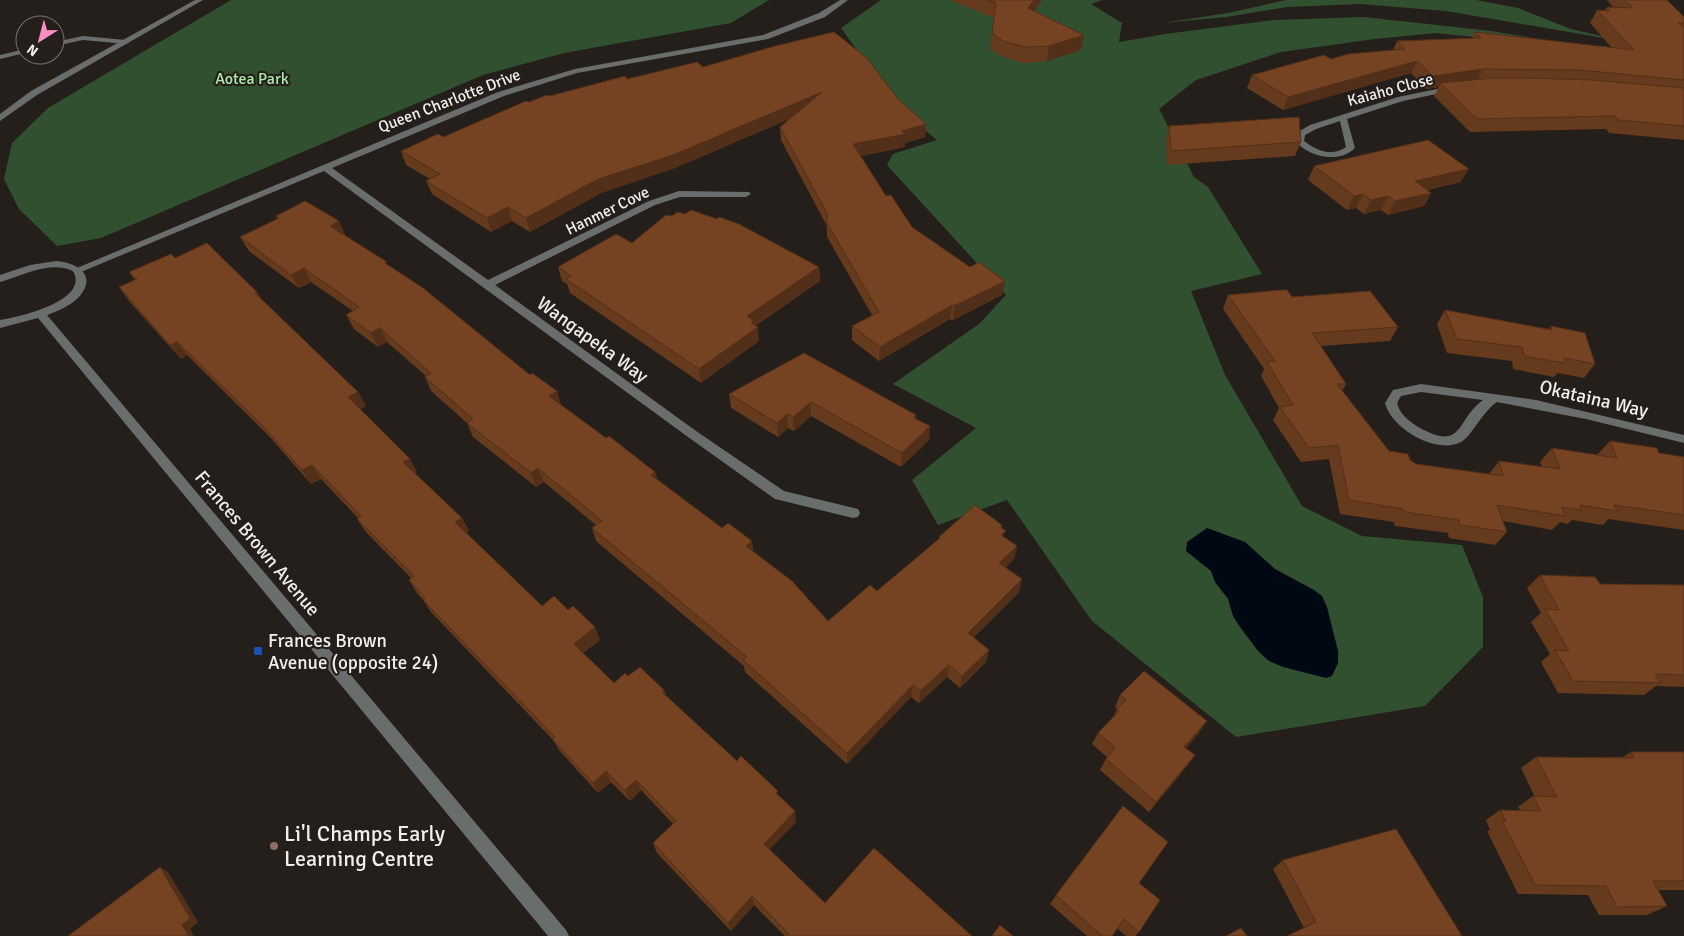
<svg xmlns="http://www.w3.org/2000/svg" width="1684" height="936" font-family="Signika,sans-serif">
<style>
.green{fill:#315030}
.water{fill:#000813}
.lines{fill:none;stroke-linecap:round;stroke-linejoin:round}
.minor{fill:#696d6c;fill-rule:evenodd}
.tertiary{fill:#696d6c;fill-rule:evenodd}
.wall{fill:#653a1d}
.shaded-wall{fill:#522f18}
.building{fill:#754322;stroke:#522f18}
.transit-dot{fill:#1a4fb4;stroke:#251f1b;stroke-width:2}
.education-dot{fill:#8d6e63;stroke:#251f1b;stroke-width:2}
.labels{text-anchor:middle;stroke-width:4.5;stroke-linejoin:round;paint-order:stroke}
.far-park-label{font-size:16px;fill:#abeca8;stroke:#251f1b}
.far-street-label{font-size:16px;fill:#f3eeec;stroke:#251f1b}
.street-label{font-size:19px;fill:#f3eeec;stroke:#251f1b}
.poi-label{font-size:19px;fill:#f3eeec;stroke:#251f1b;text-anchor:start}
.near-poi-label{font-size:22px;fill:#f3eeec;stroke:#251f1b;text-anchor:start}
</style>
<rect width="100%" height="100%" fill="#251f1b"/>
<g class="green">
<polygon points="231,0 769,0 731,23 564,53 483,75 101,238 57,246 19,209 4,179 12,143 48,108"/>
<polygon points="881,0 1102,0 1091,4 1122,23 1119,42 1165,34 1274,20 1364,17 1491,31 1607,50 1435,33 1375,39 1281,52 1196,80 1159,109 1194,177 1208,187 1262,274 1191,291 1225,375 1302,506 1362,536 1462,545 1483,597 1483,647 1425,706 1236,737 1092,621 1007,500 938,525 912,480 976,428 893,384 979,324 1006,295 887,165 893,154 937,140 901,111 841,28"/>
<polygon points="1286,0 1476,0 1518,8 1571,29 1627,42 1446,11 1360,4 1287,7 1226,17 1162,23 1228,13"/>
</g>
<polygon class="water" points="1207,528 1245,542 1275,569 1314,590 1322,596 1327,607 1338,651 1338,663 1332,676 1326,678 1283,667 1269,661 1258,651 1240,627 1233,616 1228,599 1215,582 1211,571 1186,551 1187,542"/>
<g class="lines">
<g class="minor">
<polygon points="840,0 848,0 825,17 768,39 577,73 504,96 332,168 488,280 649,201 679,191 749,192 751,194 746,197 680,197 655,205 495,285 696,431 784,491 858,509 860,513 858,517 853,518 775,499 688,437 324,171 81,272 73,272 72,270 498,92 575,69 763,35 819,13"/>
<polygon points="83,36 126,40 130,42 126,44 83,40 55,46 55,42"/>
<polygon points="25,49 25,53 0,59 0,55"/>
<path d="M 1452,86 L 1456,88 L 1455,90 L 1403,101 L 1347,119 L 1355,148 C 1339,164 1310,157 1296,142 L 1298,132 L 1310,125 L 1398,97 ZM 1340,121 L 1346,147 C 1332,157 1317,151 1304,141 L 1305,135 L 1316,129 Z"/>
<path d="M 1421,384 L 1536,400 L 1684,435 L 1684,443 L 1586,419 L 1497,402 C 1482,412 1472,436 1461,442 C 1436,455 1391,428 1385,403 L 1393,390 ZM 1421,392 L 1483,400 C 1456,419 1464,452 1420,428 C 1410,422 1400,415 1397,403 L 1401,396 Z"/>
</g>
<g class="tertiary">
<polygon points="195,0 203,0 37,95 0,121 0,114 31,91"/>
<path d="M 56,261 C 79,263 98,276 78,298 C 70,306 58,311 47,315 L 566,930 L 569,936 L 548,936 L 38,318 L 0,328 L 0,320 C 19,317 90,301 73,271 C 48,260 23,276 0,282 L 0,275 L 30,265 Z"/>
</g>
</g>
<g class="wall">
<polygon points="950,0 1042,0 1034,11 1084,35 1081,50 1047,61 1023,63 1001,56 990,49 994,18"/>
<polygon points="1607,0 1667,0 1684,17 1684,140 1609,133 1606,129 1470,132 1434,96 1439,87 1426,89 1411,73 1283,110 1247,88 1252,75 1331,59 1393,50 1397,41 1472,38 1475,32 1612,48 1590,23 1597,10 1604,11 1607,7 1613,7"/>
<polygon points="703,67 897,98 926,124 925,137 905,143 905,147 861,156 886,196 912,227 1002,295 953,320 950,319 879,361 852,340 852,326 872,315 827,237 827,226 781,140 780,127 789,119 675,168 601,193 530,232 512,221 491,232 432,194 426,181 430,179 406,165 401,151 443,137 529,102 550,96 627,79"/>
<polygon points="1169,126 1301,142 1295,156 1167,165 1166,139"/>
<polygon points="1314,166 1461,182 1428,190 1431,193 1424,206 1388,215 1381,210 1364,214 1356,208 1347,210 1308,180"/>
<polygon points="276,216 339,221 345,235 389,266 530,375 557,391 561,405 606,438 655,472 657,479 722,528 752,541 753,551 828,621 877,591 939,539 939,537 1002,525 1002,528 1004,537 1017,546 1014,559 1006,567 1019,592 974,637 989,650 986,662 960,688 947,677 919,703 911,697 847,764 745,672 744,666 596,541 592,528 596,525 544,482 536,487 473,437 467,423 431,391 425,377 426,376 387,342 378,347 354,329 346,315 353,311 311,282 299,288 249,251 240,237 277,219"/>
<polygon points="632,243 819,267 820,281 755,326 759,341 701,383 570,293 567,284 562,281 558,267"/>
<polygon points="175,258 257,292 261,299 358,392 366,406 360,409 410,459 417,472 415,473 462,518 469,531 466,533 542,606 568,610 600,640 583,653 614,683 628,676 664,690 666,696 737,761 778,795 796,822 769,850 825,903 972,936 785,936 754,905 731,931 657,853 653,843 673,824 641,790 630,801 611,782 598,793 559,750 553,740 431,612 423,600 417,593 409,580 411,578 366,532 357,519 358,518 321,479 311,484 269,436 187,355 181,359 129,301 119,287 135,280 129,272"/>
<polygon points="1228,295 1292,297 1398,327 1390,341 1321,346 1346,384 1342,391 1389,451 1416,464 1489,474 1499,461 1542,467 1540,462 1552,448 1597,455 1610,441 1659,453 1684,457 1684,530 1608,519 1603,525 1572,520 1568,524 1560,522 1552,530 1503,521 1507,532 1495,545 1449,538 1448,533 1395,526 1394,522 1340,514 1329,459 1301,462 1273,420 1279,408 1261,376 1264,369 1223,309"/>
<polygon points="1445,310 1549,329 1551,326 1595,364 1584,378 1558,373 1554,377 1513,369 1512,361 1447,353 1437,324"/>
<polygon points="804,353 916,415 916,419 930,426 929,440 901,467 811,416 794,431 788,428 778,437 731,408 729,394"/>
<polygon points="1540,575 1600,584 1684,585 1684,687 1656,686 1644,695 1558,693 1541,662 1550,654 1531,622 1541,613 1527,588"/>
<polygon points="1120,695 1199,733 1186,748 1195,755 1187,766 1149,812 1100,770 1107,757 1092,744 1098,733 1113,718 1117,709 1115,707"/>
<polygon points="1631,752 1684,752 1684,890 1658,890 1667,906 1647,915 1599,915 1588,895 1518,894 1487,831 1490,830 1486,820 1500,810 1520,810 1518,807 1533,796 1535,797 1521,768 1536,757 1623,757"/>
<polygon points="1283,860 1462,936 1304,928 1273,869"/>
<polygon points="1139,883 1139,932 1135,936 1126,936 1117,928 1112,936 1087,936 1050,904 1056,895"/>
</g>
<g class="shaded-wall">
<polygon points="1034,0 1042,0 1026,24 1028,8"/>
<polygon points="1084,35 1081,50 1047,61 1049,46"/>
<polygon points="1417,61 1411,73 1283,110 1288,97"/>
<polygon points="1483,69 1476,82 1440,83 1439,87 1426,89 1433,76"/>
<polygon points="822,92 822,105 675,168 601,193 530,232 526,218 598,179"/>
<polygon points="926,124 925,137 905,143 905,147 853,158 853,144"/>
<polygon points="1469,169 1461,182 1408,194 1415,181"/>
<polygon points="1431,193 1424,206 1388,215 1395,201"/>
<polygon points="1363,194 1356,208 1347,210 1354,196"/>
<polygon points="1388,196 1381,210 1364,214 1371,200"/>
<polygon points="508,207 512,221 491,232 487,218"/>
<polygon points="339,221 345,235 337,239 330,226"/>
<polygon points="819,267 820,281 754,326 758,327 759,341 701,383 699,369 747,316"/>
<polygon points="304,268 311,282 299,288 291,275"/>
<polygon points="1005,281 1002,295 953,320 954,306"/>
<polygon points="952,305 950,319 879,361 880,347"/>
<polygon points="380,328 387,342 378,347 371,333"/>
<polygon points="177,342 187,355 181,359 170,345"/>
<polygon points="557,391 561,405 549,396"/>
<polygon points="358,392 366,406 356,411 348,397"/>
<polygon points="811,402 811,416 794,431 793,417"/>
<polygon points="787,414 788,428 778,437 777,423"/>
<polygon points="930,426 929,440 901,467 902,453"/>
<polygon points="410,459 417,472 411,476 403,462"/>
<polygon points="312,465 321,479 311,484 302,470"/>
<polygon points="538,468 544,482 536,487 531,473"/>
<polygon points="655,472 658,485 651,475"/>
<polygon points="462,518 469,531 462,535 455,522"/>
<polygon points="752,541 753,554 746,546"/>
<polygon points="1017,546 1014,559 997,576 999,563"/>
<polygon points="1022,579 1019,592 966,645 968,633"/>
<polygon points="595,627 600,640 579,656 574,644"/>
<polygon points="989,650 986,662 960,688 962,676"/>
<polygon points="949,665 947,677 919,703 920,691"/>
<polygon points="913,685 911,697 847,764 847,753"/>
<polygon points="1207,721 1199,733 1177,758 1184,747"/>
<polygon points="1195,755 1187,766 1149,812 1156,802"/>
<polygon points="606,771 611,782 598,793 593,783"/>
<polygon points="636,780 641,790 630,801 625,790"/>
<polygon points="795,811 796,822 765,854 764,844"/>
<polygon points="160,867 168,872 198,922 190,929 194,936 189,936 182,925"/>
<polygon points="752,896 754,905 731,931 728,923"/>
</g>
<g class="building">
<polygon points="988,0 1034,0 1028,8 1084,35 1049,46 1025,47 1003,41 992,33 996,3"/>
<polygon points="1625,0 1667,0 1684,17 1684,23 1678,23 1684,28 1684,80 1580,70 1483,69 1433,76 1417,61 1288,97 1252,75 1324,55 1331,59 1348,54 1405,49 1397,41 1481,38 1475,32 1634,50 1597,10 1610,11 1607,7 1633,8"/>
<polygon points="834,32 867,58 897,98 926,124 902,131 906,134 853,144 886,196 891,195 912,227 970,267 979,262 1005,281 954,306 952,305 880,347 852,326 879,312 827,223 827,213 780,127 822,92 673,155 598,179 526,218 508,207 487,218 426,181 440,174 401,151 438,134 443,137 526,101 529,102 547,95 550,96 625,76 627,79 697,62 703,67 775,46"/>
<polygon points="1494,78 1527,78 1593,80 1684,88 1684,126 1618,120 1615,116 1477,119 1440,83"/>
<polygon points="1299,117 1301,142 1171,151 1169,126"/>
<polygon points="1428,140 1469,169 1415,181 1431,193 1395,201 1388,196 1371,200 1363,194 1354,196 1314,166"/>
<polygon points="305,201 339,221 330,226 387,262 385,263 423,288 530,375 532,373 557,391 549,396 606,438 609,436 655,472 651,475 722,528 728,523 752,541 746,546 792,581 828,621 870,585 877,591 940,538 939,537 975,505 1002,525 1000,527 1006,531 1001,535 1017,546 999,563 1022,579 968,633 989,650 962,676 949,665 920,691 913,685 847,753 743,660 747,657 592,528 602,521 538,468 531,473 467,423 473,419 425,377 431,373 380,328 371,333 346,315 359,307 304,268 291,275 240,237 279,218 276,216"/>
<polygon points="691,210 717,219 719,217 739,224 819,267 747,316 754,321 751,323 758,327 699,369 566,279 571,276 558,267 616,234 632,243 666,215 672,216 677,212 685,214"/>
<polygon points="207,243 257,292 255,293 358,392 348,397 410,459 403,462 462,518 455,522 542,606 554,596 568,610 573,606 595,627 574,644 614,683 625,673 628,676 640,667 664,690 662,692 737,761 741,756 778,791 776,793 795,811 764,844 825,903 874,848 972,936 790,936 790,935 752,896 728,923 653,843 676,821 636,780 625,790 606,771 593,783 552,739 555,737 423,600 425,598 409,580 414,576 357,519 361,516 312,465 302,470 259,422 177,342 170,345 119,287 137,279 129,272 171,254 175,258"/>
<polygon points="1280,290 1287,290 1292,297 1370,291 1398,327 1312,333 1346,384 1337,384 1389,451 1408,454 1410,460 1416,464 1503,476 1499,461 1560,469 1552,448 1617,458 1610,441 1657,448 1659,453 1684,457 1684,515 1614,505 1617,511 1580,505 1581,510 1562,507 1565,516 1497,505 1507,532 1460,525 1459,520 1405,512 1403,509 1349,500 1338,445 1309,448 1280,407 1293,405 1267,362 1275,361 1228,295"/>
<polygon points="1445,310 1552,330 1551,326 1585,333 1595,364 1564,358 1565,363 1524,356 1522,347 1457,339"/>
<polygon points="804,353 916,415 914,418 930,426 902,453 811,402 793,417 787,414 777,423 729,394"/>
<polygon points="1540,575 1595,577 1600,584 1684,585 1684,675 1655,674 1661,683 1573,681 1555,650 1569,651 1545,609 1559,610"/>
<polygon points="1144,671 1207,721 1184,747 1195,755 1156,802 1106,759 1115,747 1098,733 1119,711 1117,709 1126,700 1120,695"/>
<polygon points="1631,752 1684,752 1684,881 1653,881 1667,906 1617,907 1606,886 1535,885 1502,821 1506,821 1500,810 1541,811 1533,796 1557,797 1536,757 1634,758"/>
<polygon points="1123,806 1168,842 1139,883 1160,900 1139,932 1124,919 1112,936 1102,936 1056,895"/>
<polygon points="1396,829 1462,936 1287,936 1316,922 1283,860"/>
<polygon points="160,867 190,918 182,925 189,936 68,936"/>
<polygon points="1000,925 1013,936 992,936"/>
<polygon points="1241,928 1247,936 1226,936"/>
</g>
<rect class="transit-dot" x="253" y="646" width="10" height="10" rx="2.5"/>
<circle class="education-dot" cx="274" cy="846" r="5"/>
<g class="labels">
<g class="far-park-label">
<text x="252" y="84">Aotea Park</text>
</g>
<g class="far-street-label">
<text transform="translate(1390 89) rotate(-15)" y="6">Kaiaho Close</text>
<text transform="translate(449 100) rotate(-21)" y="6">Queen Charlotte Drive</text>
<text transform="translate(607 210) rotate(-26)" y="6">Hanmer Cove</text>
</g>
<g class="street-label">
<text transform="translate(593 339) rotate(36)" y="7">Wangapeka Way</text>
<text transform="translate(1594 398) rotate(13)" y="7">Okataina Way</text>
<text transform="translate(258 543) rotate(50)" y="7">Frances Brown Avenue</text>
</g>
<g class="poi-label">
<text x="268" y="647">Frances Brown<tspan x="268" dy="22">Avenue (opposite 24)</tspan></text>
</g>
<g class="near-poi-label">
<text x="284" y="841">Li'l Champs Early<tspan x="284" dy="25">Learning Centre</tspan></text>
</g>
</g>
<g transform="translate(40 40) rotate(216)"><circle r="24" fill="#251f1b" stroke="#77726f"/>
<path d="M0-4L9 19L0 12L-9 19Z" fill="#fb8fc5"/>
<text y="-8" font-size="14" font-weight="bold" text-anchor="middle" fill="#f3eeec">N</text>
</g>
</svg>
